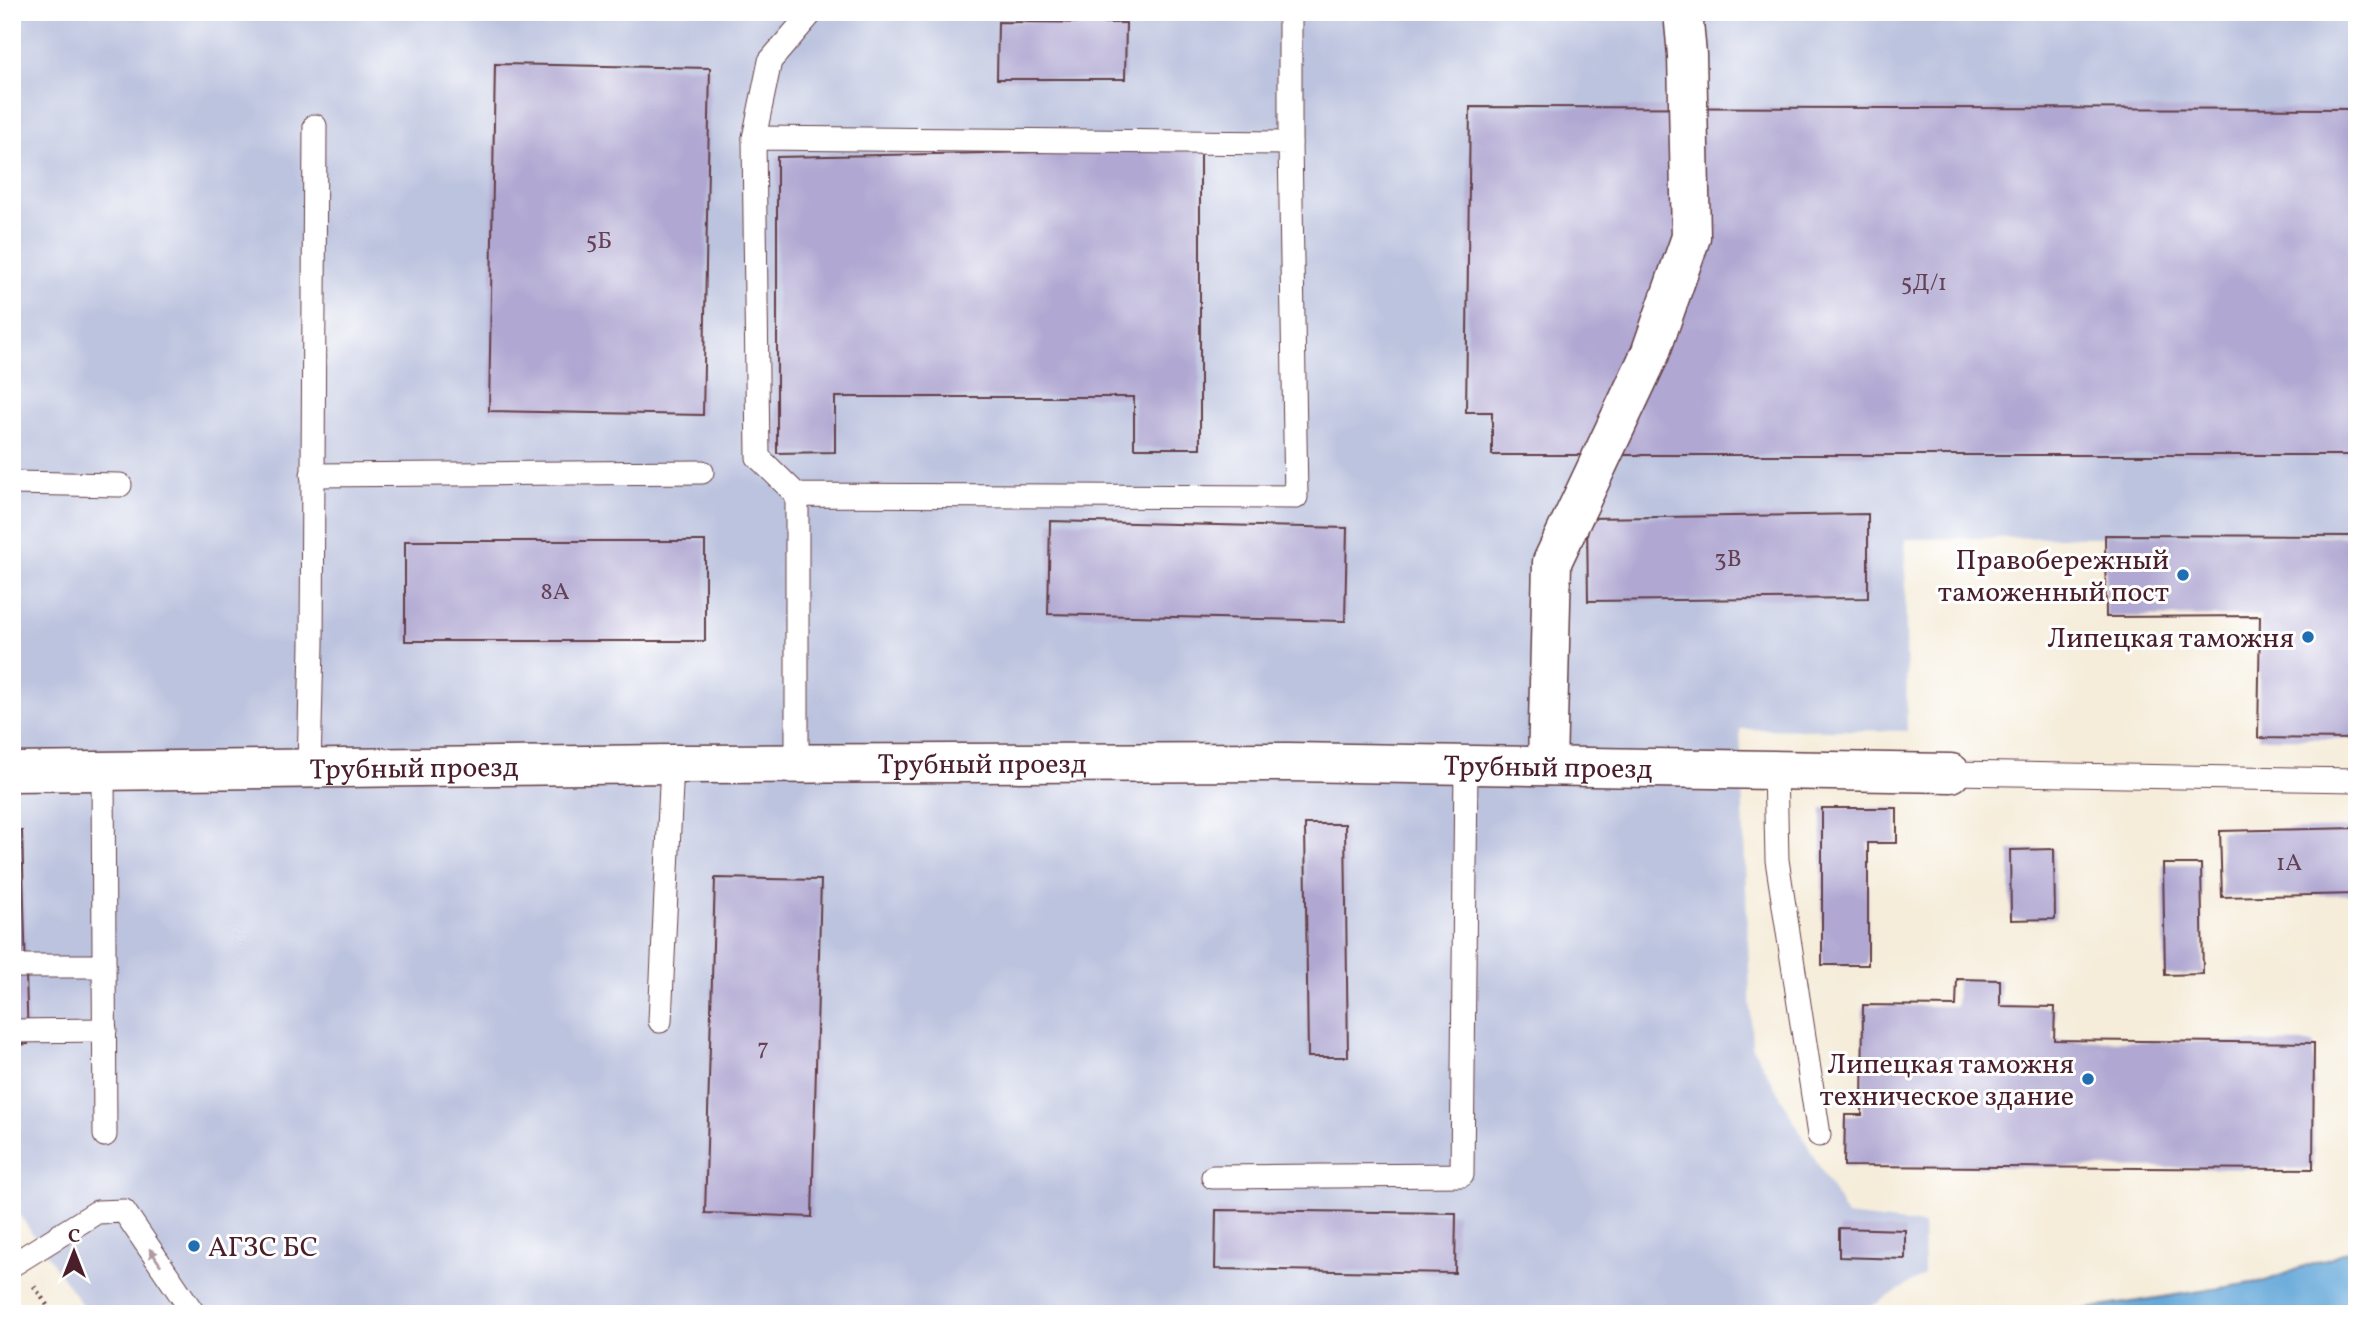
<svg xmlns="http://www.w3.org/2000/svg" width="2369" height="1326" font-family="Vollkorn,serif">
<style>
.industrial{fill:#bcc3de}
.water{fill:#64a7d9;stroke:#576382;stroke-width:2}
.building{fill:#b0a8d2}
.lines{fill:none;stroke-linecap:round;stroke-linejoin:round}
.service-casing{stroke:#643e45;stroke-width:25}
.minor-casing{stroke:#643e45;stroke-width:41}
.path{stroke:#643e45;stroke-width:4.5;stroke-dasharray:2 5;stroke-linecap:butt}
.service{stroke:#fff;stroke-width:23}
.minor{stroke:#fff;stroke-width:38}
.oneway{fill:#ae9aa0}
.poi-dot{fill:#1f6fb2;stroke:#fff;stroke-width:2.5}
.labels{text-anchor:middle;stroke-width:6;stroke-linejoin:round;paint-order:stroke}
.number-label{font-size:24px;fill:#644155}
.poi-label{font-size:28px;fill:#4a1f2b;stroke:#fff;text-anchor:end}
.street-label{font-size:28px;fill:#4a1f2b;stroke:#fff}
</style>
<rect width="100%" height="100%" fill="#fff"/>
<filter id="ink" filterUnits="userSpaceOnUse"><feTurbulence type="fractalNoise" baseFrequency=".0143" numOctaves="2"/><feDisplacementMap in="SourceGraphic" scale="14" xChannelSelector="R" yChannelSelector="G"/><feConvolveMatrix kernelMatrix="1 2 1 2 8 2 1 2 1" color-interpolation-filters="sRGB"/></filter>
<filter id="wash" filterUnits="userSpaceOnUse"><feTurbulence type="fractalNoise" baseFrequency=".00686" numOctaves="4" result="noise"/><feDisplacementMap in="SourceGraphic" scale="28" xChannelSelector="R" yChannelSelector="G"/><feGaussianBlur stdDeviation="1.57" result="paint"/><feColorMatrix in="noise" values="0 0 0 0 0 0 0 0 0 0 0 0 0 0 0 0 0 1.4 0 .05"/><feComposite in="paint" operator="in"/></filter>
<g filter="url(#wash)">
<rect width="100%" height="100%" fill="#f5ecd9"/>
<polygon class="industrial" points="12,12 2357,12 2357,534 1905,539 1907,731 1740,729 1752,1046 1847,1216 1923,1225 1924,1275 1859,1314 88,1314 12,1204"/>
<polygon class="water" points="2357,1248 2357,1314 2055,1314 2265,1281"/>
<g id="blocks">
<g class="building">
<polygon points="998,22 1126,23 1125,79 997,79"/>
<polygon points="495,64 710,68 703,415 489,411"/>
<polygon points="1470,107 2357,109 2357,455 1492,455 1492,412 1466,412"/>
<polygon points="1200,149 1200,448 1134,448 1134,397 835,397 835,452 777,453 777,157"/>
<polygon points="1868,514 1868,598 1588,601 1587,518"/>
<polygon points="1050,521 1347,528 1345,621 1048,614"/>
<polygon points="2105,535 2357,536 2357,739 2258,738 2260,616 2106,617"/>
<rect x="405" y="541" width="300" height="100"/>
<polygon points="1822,808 1897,808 1897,843 1868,843 1868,965 1822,965"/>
<polygon points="1305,824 1345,824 1348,1057 1308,1057"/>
<polygon points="2357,828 2357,894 2222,897 2220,831"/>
<polygon points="12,831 22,831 28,1044 12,1045"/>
<polygon points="2054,849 2055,919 2011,920 2010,850"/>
<polygon points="2163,864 2201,864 2203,974 2165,975"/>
<polygon points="715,878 821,880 812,1217 705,1213"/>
<polygon points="1957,979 2000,980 2000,1006 2055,1007 2054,1040 2314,1043 2313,1169 1844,1166 1845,1115 1862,1115 1863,1005 1956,1006"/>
<polygon points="1216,1210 1456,1213 1455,1273 1215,1269"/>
<polygon points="1839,1228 1905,1230 1905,1259 1839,1257"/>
</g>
</g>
</g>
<g filter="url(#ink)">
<use href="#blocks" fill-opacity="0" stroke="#643e45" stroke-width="2"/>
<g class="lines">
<defs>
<g id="service">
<polyline points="1290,12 1290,143"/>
<polyline points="754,138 770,61 812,12"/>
<polyline points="312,475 702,472"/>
<polyline points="12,483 120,485"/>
<polyline points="797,763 797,495 758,457 754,138 1290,143 1296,497 797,495"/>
<polyline points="309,768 312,645 315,126"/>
<polyline points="1775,769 1777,860 1819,1135"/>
<polyline points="103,771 105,1135"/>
<polyline points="1951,773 2357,780"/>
<polyline points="12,966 104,966"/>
<polyline points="660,1021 672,764"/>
<polyline points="12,1031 105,1030"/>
<polyline points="1213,1177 1462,1175 1466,765"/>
<polyline points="12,1265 97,1212 124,1211 194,1314"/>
</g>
<g id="minor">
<polyline points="1547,766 1552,562 1650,354 1691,237 1687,55 1683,12"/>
<path id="s1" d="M 12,772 L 672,764 L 1289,762 L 1951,773"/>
</g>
</defs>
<use href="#service" class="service-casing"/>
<use href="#minor" class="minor-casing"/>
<polyline class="path" points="34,1286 53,1314"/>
<use href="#service" class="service"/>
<use href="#minor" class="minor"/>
</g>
<defs><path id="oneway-solid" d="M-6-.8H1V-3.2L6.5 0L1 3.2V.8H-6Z" transform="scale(1.75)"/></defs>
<use class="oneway" href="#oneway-solid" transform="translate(155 1257) rotate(-124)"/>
</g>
<g class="poi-dot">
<circle cx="2183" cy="575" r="7"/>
<circle cx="2308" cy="637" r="7"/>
<circle cx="2088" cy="1079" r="7"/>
<circle cx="194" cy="1246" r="7"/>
</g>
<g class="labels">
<g class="number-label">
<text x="599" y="248">5Б</text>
<text x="1924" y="290">5Д/1</text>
<text x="1728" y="566">3В</text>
<text x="555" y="599">8А</text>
<text x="2289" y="870">1А</text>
<text x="763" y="1055">7</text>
</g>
<g class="poi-label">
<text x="2169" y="569">Правобережный<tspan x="2169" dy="32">таможенный пост</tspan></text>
<text x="2294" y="647">Липецкая таможня</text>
<text x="2074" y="1073">Липецкая таможня<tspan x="2074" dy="32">техническое здание</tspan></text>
<text x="208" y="1256" text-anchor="start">АГЗС БС</text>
</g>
<g class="street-label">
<text dy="10" stroke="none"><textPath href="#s1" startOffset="970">Трубный проезд</textPath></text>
<text dy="10" stroke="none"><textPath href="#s1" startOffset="1536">Трубный проезд</textPath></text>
<text dy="10" stroke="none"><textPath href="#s1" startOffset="402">Трубный проезд</textPath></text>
</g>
</g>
<rect width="2369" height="1326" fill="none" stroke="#fff" stroke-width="42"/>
<g transform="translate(74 1252)" stroke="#ffffff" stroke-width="5" paint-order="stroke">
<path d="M0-5L12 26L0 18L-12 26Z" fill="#4a1f2b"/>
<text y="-10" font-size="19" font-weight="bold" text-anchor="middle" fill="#4a1f2b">С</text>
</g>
</svg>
